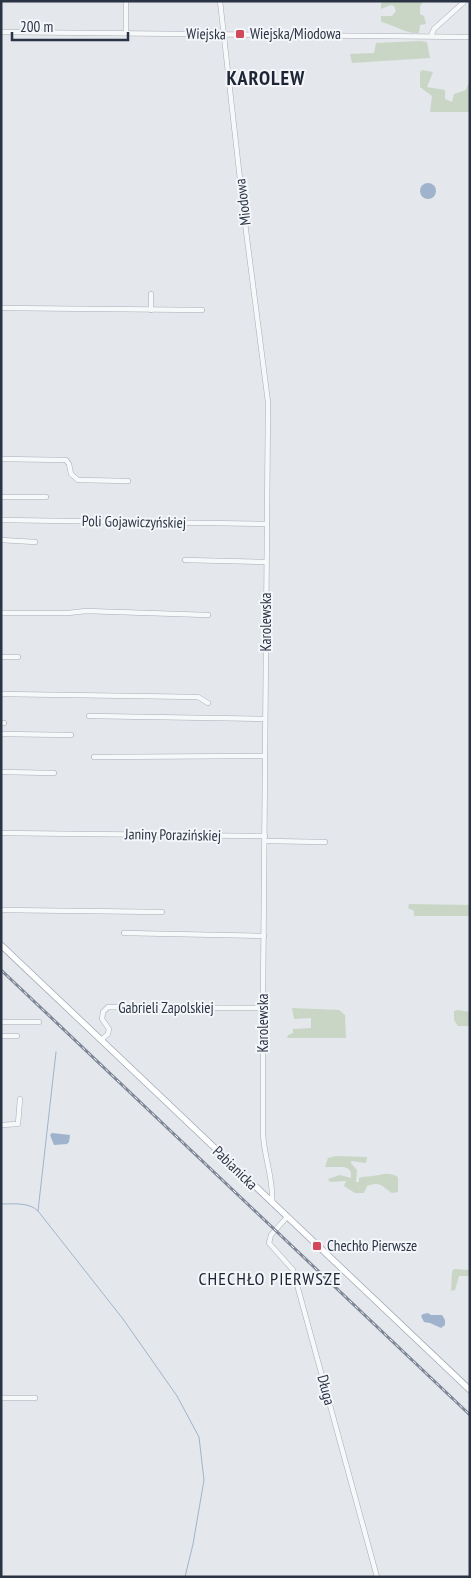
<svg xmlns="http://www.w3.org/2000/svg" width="471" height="1578" font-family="'PT Sans Narrow',sans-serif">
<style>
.green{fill:#c9d6c5}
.water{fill:#9fb4cc}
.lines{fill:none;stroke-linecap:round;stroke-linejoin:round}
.stream{stroke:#9fb4cc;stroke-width:1}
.minor-casing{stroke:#a9aeb7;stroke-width:5.5}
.major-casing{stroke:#a3abb8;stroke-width:7}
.minor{stroke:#f7f8fa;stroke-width:4.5}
.major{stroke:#fff;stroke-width:5.5}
.rail-casing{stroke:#7d8696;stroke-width:3}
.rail{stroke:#f4f6f9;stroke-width:1;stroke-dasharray:4;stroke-linecap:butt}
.poi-dot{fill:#d1495b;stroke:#f4f6f9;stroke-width:2}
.labels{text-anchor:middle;stroke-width:4;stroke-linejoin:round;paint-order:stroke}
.street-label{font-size:15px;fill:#2b3445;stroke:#f4f6f9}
.poi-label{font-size:15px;fill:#2b3445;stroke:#f4f6f9;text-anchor:start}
.quarter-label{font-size:18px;letter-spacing:1px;fill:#1d2536;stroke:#f4f6f9}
.district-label{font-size:20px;font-weight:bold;letter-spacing:1px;fill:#1d2536;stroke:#f4f6f9}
</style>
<rect width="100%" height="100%" fill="#e4e7ec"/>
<g class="green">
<path d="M 381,1 L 424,1 L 420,6 L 420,14 L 424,16 L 426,24 L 420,25 L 419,33 C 405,34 395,25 381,22 L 381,16 L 392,16 L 396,11 L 394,6 L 391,5 L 381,9 Z"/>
<polygon points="420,41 427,42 430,58 352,63 350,54 374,53 376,43"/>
<polygon points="422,70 433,72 427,87 445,90 445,99 452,102 454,94 466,90 470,79 470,112 430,112 432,96 420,87 420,72"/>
<polygon points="409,904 470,905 470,916 414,916 414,911 408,908"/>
<polygon points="292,1008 339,1010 345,1015 346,1038 287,1038 288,1035 293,1033 293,1029 311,1028 311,1018 294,1019"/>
<polygon points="458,1010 470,1012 470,1026 458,1026 454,1020 454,1011"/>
<path d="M 336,1156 L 367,1157 L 366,1163 L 351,1161 L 351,1163 L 357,1170 L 356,1182 L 359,1182 L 359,1178 C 364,1176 368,1177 372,1176 C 382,1175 388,1171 398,1177 L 398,1192 L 392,1193 C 381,1186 381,1181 367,1186 L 364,1193 L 355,1193 L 344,1186 L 346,1181 L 330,1182 L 328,1179 L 340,1175 L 351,1178 L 351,1173 L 349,1169 L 344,1167 L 325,1167 L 328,1158 Z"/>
<polygon points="454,1269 470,1270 470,1276 459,1276 455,1290 451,1291 452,1272"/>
</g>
<g class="water">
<circle cx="428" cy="191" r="8"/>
<polygon points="52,1133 70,1135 69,1142 67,1144 54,1145 50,1135"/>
<polygon points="428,1313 431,1315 442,1315 445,1320 445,1325 441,1328 430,1323 424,1322 421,1316 423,1314"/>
</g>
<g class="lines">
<g class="stream">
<polyline points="56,1052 38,1211 123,1319 177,1396 199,1437 204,1480 193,1544 185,1577"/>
<path d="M 1,1204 C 14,1204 29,1202 38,1211"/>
</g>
<defs>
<g id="minor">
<path d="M 220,1 L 244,215 L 268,402 L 263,1000 L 263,1134 C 264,1157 274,1180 272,1203"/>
<polyline points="1,32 470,37"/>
<polyline points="126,33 126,1"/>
<polyline points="431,36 434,29 465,1"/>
<polyline points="151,294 151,310"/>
<polyline points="1,308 202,310"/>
<polyline points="1,459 66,460 69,464 71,474 78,480 128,481"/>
<polyline points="1,497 46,497"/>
<polyline points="1,520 267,524"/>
<polyline points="1,540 35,542"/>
<polyline points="185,560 266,562"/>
<polyline points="1,613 68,613 86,611 208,615"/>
<polyline points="1,657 18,657"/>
<polyline points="1,694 198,697 208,703"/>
<polyline points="89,716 265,719"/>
<polyline points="1,723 4,723"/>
<polyline points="1,734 71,735"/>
<polyline points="94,757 265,756"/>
<polyline points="1,772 54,773"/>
<polyline points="1,833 265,836"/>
<polyline points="265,841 325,842"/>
<polyline points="1,910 162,912"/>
<polyline points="124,933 264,936"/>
<polyline points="1,1022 39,1022"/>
<polyline points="1,1036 17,1036"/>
<polyline points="101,1040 108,1034 109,1029 102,1019 103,1012 108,1007 263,1008"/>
<polyline points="1,1125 18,1124 20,1099"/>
<polyline points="287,1217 271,1235 269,1243 293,1270 377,1577"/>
<polyline points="1,1398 35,1398"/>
</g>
<polyline id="major" points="1,945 470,1390"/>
</defs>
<use href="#minor" class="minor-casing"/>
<use href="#major" class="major-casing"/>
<use href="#minor" class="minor"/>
<use href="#major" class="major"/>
<defs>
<polyline id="rail" points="1,970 470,1415"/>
</defs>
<use href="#rail" class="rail-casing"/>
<use href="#rail" class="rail"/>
</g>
<g class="poi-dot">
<rect x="235" y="29" width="10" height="10" rx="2.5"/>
<rect x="312" y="1241" width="10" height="10" rx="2.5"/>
</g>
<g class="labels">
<g class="street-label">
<text transform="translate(206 34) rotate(1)" y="5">Wiejska</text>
<text transform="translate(243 202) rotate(-97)" y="5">Miodowa</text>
<text transform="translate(134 522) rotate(1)" y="5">Poli Gojawiczyńskiej</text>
<text transform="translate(266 622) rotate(-90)" y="5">Karolewska</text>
<text transform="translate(173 835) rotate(1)" y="5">Janiny Porazińskiej</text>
<text x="166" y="1013">Gabrieli Zapolskiej</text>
<text transform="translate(263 1023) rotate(-90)" y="5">Karolewska</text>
<text transform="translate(235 1168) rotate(44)" y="5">Pabianicka</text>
<text transform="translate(326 1390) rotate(75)" y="5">Długa</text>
</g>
<g class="poi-label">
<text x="250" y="39">Wiejska/Miodowa</text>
<text x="327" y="1251">Chechło Pierwsze</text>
</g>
<g class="quarter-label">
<text x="270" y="1285">CHECHŁO PIERWSZE</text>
</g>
<g class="district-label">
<text x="266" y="85">KAROLEW</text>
</g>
</g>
<rect width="471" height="1578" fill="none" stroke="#2b3445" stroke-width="5"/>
<path d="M12 32v8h116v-8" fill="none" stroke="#2b3445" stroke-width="2.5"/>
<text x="20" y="32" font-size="15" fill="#2b3445" stroke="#f4f6f9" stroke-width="4" paint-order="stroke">200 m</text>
</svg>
